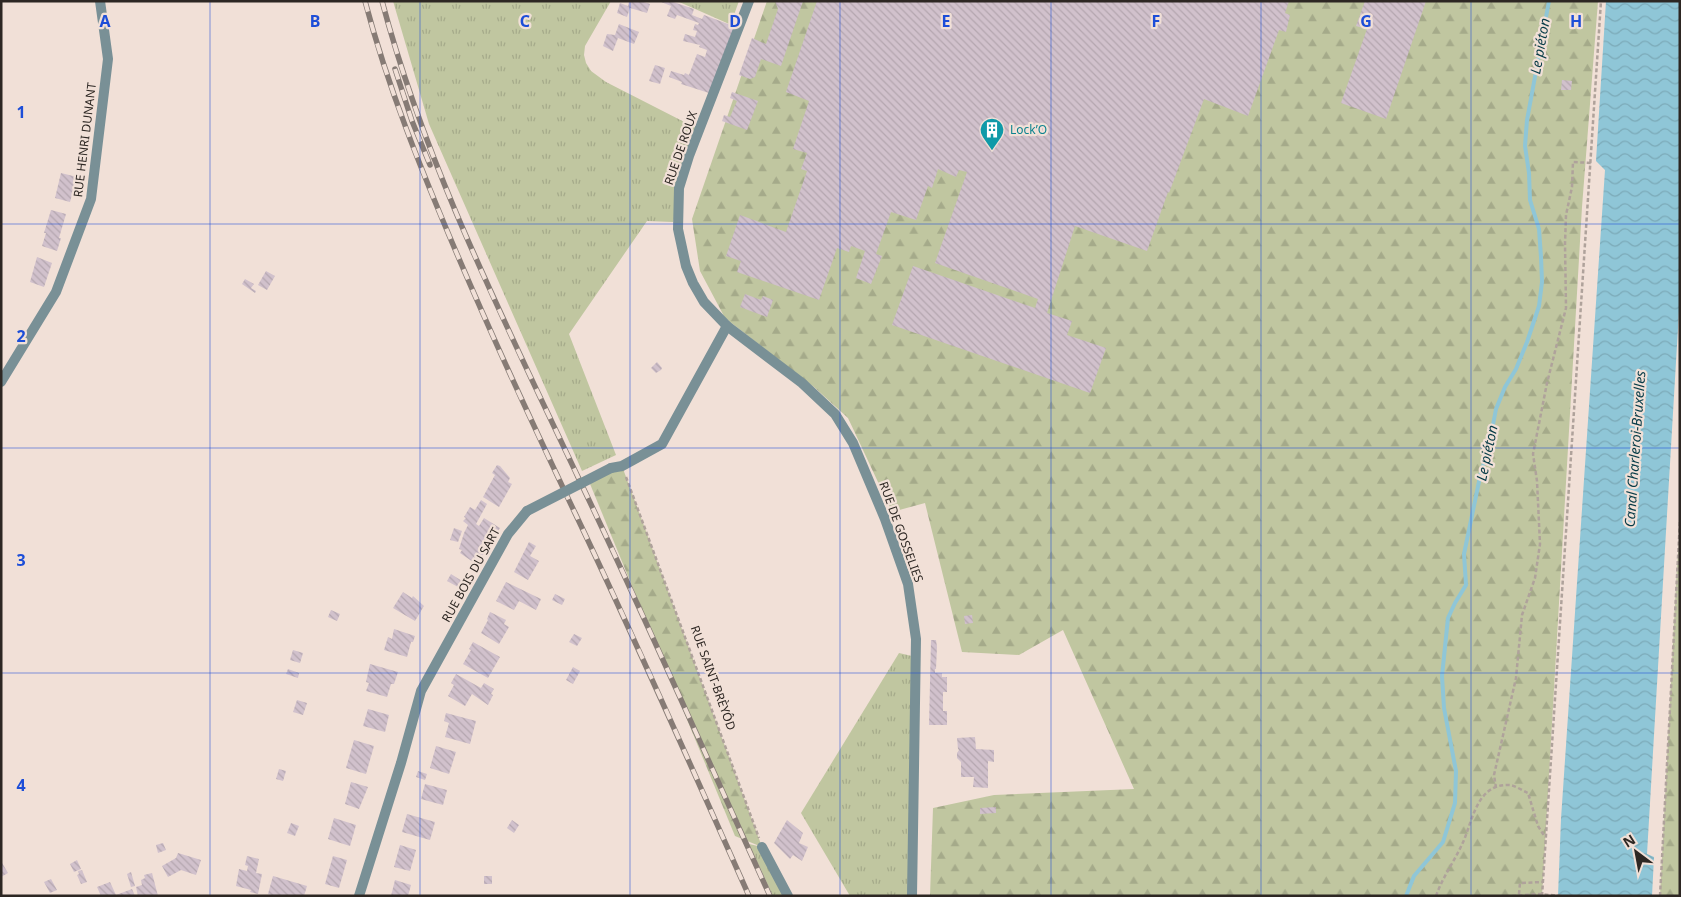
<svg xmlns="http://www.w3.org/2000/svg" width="1681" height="897" font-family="'Noto Sans',sans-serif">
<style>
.grass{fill:url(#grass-tufts)}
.forest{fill:url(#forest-firs)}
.water{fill:url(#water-waves)}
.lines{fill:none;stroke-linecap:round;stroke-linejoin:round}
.stream{stroke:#8fc6d7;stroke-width:4}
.building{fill:url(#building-back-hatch)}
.path{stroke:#afa29b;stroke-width:2.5;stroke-dasharray:4 2.5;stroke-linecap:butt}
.minor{stroke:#799096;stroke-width:10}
.rail-casing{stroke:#867b75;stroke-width:5.5}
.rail{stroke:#f1e0d7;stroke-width:4;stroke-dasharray:11;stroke-linecap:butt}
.path-bridge{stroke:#afa29b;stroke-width:2.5;stroke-dasharray:4 2.5;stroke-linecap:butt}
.minor-bridge{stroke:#799096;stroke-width:10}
.grid{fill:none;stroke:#1d4ed8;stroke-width:1;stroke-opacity:0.55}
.labels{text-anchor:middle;stroke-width:4.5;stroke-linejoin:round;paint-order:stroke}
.culture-label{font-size:12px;fill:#0d838f;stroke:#f1e0d7;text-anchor:start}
.street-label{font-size:12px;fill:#2d2723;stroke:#f1e0d7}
.water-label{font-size:14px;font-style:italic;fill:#063b47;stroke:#f1e0d7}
.grid-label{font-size:16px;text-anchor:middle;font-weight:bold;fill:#1d4ed8;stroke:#f1e0d7;stroke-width:4.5;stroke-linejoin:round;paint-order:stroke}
</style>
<defs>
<pattern id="grass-tufts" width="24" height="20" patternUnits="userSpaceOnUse" patternTransform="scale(1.25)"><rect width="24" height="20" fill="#c0c6a0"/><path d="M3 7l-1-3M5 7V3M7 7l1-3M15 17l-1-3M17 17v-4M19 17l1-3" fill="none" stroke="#a5aa8a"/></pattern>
<pattern id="forest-firs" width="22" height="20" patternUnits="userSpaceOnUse" patternTransform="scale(1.25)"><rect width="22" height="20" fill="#c0c6a0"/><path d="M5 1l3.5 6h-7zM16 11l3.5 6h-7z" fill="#a5aa8a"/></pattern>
<pattern id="water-waves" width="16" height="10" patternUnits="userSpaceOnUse" patternTransform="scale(1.25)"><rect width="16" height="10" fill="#8fc6d7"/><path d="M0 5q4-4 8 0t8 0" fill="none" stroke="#7caab8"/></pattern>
<pattern id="building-back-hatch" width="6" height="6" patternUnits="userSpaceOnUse" patternTransform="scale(1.25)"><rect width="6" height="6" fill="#d1c1cc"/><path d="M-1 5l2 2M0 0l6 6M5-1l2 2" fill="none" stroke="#b4a6af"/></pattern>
</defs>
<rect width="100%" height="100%" fill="#f1e0d7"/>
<g class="grass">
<polygon points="393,1 611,1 585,46 584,55 586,63 591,71 606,82 700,130 673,222 647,221 569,334 616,455 582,471 429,124"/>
<polygon points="677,1 739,1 735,12 736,27"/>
<polygon points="899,653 916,657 908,896 850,896 801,813"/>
<polygon points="749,844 762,847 787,896 773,896"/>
</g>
<g class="forest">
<polygon points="767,1 1598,1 1582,207 1542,896 930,896 933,808 994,795 1134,789 1063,630 1019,655 962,652 925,503 892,512 848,418 814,387 725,318 700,271 692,219"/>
<polygon points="622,466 762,847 735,836 588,479"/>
<polygon points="1680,532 1680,896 1660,896 1677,565"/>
</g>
<polygon class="water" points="1606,1 1680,1 1680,294 1647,854 1654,857 1652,896 1558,896 1561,819 1605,170 1596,161"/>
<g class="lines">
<polyline class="stream" points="1406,896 1414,876 1443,842 1455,803 1456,771 1444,708 1442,676 1448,618 1455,603 1466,585 1464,554 1481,472 1488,451 1496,409 1505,387 1516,369 1527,342 1539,306 1542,282 1541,257 1539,229 1530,200 1529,173 1525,146 1527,120 1549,1"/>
</g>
<g class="building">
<polygon points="629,1 640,1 650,4 647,13 630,8 627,17 617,13 620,3 628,6"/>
<polygon points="659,1 670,1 694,9 692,15 702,19 704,15 736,27 712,94 681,84 682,82 669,77 671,71 684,75 685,73 689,75 697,54 705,57 707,50 699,47 700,45 683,41 685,34 695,37 697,31 693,30 695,24 698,25 699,23 677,15 675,19 667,16 671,6"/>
<polygon points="775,1 803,1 781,66 761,59 755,77 750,79 739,75 752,38 766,44 778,9"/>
<polygon points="817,1 1289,1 1285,13 1290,15 1286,32 1279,30 1248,116 1204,99 1169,193 1168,192 1147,251 1075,226 1047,313 1072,321 1067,335 1106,348 1090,393 892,325 913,266 1035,308 1038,299 935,263 967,172 959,170 956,177 938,169 932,188 928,186 916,220 891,212 876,254 882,256 871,284 856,278 865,251 851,246 849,252 837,248 819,300 737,272 741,261 726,256 740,215 786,232 807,171 801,169 807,153 793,149 809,101 786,92"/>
<polygon points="1365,1 1426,1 1386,119 1341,103 1367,29 1356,26"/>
<polygon points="619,24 639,32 634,44 618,38 613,51 603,46 607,34 615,35"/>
<polygon points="655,65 665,68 660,84 649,81"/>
<polygon points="1562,80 1572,81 1571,90 1561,90"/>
<polygon points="732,92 758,101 747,130 722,121 724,115 730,117 737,101 730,98"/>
<polygon points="61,173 77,177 70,202 55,198"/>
<polygon points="51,210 66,214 59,238 61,238 57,251 42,246 46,233 44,233"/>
<polygon points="37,257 52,263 44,287 30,282"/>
<polygon points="266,271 275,276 267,290 258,285"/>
<polygon points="245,279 254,284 251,288 256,291 255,293 242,284"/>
<polygon points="745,294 761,300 763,296 773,300 767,317 740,307"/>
<polygon points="657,362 662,368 661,370 656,373 651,368"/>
<polygon points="497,465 500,466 510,478 508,482 512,484 499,507 483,497 495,475 492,473"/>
<polygon points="481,500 487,504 476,524 479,526 484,518 500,528 486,552 482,556 478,554 473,562 460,553 462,550 459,549 464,533 468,525 463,521 466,518 464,517 470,507 475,510"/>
<polygon points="454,528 462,531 458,542 450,540"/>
<polygon points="529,542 536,546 530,556 539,561 528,580 514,572"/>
<polygon points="451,574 462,581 458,587 447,581"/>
<polygon points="506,582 541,599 536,610 519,601 514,610 496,601"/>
<polygon points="403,592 412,598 413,596 424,606 415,621 393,608"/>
<polygon points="555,594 565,599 562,605 552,600"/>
<polygon points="331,610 340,614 337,621 328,617"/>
<polygon points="490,612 506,620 504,624 509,627 499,644 481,633 488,620 487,619"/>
<polygon points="972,615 973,623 965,624 964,616"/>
<polygon points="394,629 415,636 413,642 411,642 407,657 384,650 388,637 392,639"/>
<polygon points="574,634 582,638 577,646 569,642"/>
<polygon points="931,640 936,640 937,647 936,669 935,669 935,673 942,673 942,677 947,677 947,692 943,692 943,711 947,711 947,725 929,725"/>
<polygon points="473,642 500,657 488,678 463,664 471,650 469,649"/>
<polygon points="293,650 303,653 300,663 290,660"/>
<polygon points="370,664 398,672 394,684 391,684 387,697 366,691 369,683 366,682"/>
<polygon points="573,667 580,671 573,684 566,680"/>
<polygon points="288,669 299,673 298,678 286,674"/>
<polygon points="456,674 481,688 484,683 494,689 491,694 493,695 488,705 472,694 465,706 448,696 454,685 451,683"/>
<polygon points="297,700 307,703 303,715 293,712"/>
<polygon points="368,709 389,715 385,732 363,726"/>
<polygon points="446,713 476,721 470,744 445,737 449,723 444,721"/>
<polygon points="975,737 976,749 994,750 994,762 988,761 988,788 973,787 974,777 961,777 961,762 957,758 957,753 959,750 958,749 957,738"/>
<polygon points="354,740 374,746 366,774 346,768"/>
<polygon points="436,746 456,752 449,774 430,768"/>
<polygon points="279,769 286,771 283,781 276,779"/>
<polygon points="418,771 427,774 425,780 416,777"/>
<polygon points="351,782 368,787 359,809 345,804"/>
<polygon points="425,784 447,790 443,805 421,799"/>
<polygon points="996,807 996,813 980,814 980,808"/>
<polygon points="407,814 435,822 430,840 402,832"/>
<polygon points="334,818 356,825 350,846 328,839"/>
<polygon points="512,820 519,825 514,833 507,828"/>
<polygon points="787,820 803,833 799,843 808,847 802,861 793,855 790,859 774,843"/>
<polygon points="291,823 299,826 295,836 287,833"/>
<polygon points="163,843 166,850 158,853 156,845"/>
<polygon points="400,845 416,850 410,871 394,867"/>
<polygon points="178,853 201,860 196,875 181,870 168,877 162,866 176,858"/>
<polygon points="247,856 259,859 256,873 262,874 258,894 250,892 251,890 236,886 239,869 247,871 248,866 245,865"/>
<polygon points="333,856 347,860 339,888 325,884"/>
<polygon points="77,860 81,869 74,872 70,864"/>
<polygon points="1,861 8,873 1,877"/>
<polygon points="82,870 87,882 81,884 77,875 79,874 78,871"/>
<polygon points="131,872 135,886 131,887 127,874"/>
<polygon points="152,873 158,896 138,896 136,887 142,885 141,880 145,878 144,875"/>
<polygon points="273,876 307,886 304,896 274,896 268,894"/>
<rect x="484" y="876" width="8" height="8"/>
<polygon points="51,879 57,890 50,893 44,882"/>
<polygon points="395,880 411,885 408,896 391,896"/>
<polygon points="110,882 116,895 132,889 135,896 101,896 97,887"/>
</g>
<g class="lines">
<g class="path">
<polyline points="626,477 759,838"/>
<polyline points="1496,788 1494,775 1516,678 1522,615 1535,578 1540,544 1537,481 1533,454 1547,383 1566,308 1565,244 1566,215 1572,187 1573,162 1591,163"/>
<polyline points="1519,894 1520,883 1543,882"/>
<path d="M 1436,896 C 1443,876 1456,859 1464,840 C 1473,818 1478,783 1510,785 C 1516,786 1523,791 1528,793 L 1538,826 L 1545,837"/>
<polyline points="1512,896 1538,894"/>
<polyline points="1542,896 1601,1"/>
<polyline points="1660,896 1680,520"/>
</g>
<g class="minor">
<polyline points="749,1 689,156 679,188 678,229 686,266 693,283 704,302 727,326 802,383 835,414 853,443 885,519 908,584 916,639 912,896"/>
<polyline points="1,382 56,292 91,199 108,59 100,1"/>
<polyline points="611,468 622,466 662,444 727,326"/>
<polyline points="762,847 788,896"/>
<polyline points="359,896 401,763 421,691 508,534 527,511"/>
</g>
<defs>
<g id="rail">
<path d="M 365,1 C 388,88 422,172 457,254 C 494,341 534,427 575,513 C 635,639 692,768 749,896"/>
<path d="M 382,1 C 426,167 505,322 578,477 C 644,615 706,756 770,896"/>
<polyline points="395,69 412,121 430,165"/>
</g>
</defs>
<use href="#rail" class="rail-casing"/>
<use href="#rail" class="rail"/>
<polyline class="path-bridge" points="1538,894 1562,896"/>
<polyline class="minor-bridge" points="527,511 611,468"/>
</g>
<path class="grid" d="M 210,1 L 210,896M 420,1 L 420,896M 630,1 L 630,896M 840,1 L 840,896M 1051,1 L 1051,896M 1261,1 L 1261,896M 1471,1 L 1471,896M 1,224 L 1680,224M 1,448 L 1680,448M 1,673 L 1680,673"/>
<defs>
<symbol id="building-pin" viewBox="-11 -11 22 30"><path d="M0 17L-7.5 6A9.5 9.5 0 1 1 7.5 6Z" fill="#0f9aa8" stroke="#f1e0d7"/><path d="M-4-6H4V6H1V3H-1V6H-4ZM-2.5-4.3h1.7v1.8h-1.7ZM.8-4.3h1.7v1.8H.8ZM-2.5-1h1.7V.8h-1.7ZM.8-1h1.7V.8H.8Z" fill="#fff"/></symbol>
</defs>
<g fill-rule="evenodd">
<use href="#building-pin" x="978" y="116" width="28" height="38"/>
</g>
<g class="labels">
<g class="culture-label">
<text x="1010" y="134">Lock’O</text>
</g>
<g class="street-label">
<text transform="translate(85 140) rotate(-83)" y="4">RUE HENRI DUNANT</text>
<text transform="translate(681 148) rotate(-71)" y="4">RUE DE ROUX</text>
<text transform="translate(901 532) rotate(70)" y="4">RUE DE GOSSELIES</text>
<text transform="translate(471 575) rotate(-61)" y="4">RUE BOIS DU SART</text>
<text transform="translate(713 678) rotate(70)" y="4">RUE SAINT-BRÈYÔD</text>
</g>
<g class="water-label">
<text transform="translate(1540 46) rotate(-80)" y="5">Le piéton</text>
<text transform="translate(1635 449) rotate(-86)" y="5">Canal Charleroi-Bruxelles</text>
<text transform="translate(1487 453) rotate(-78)" y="5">Le piéton</text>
</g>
</g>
<g class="grid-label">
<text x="105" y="27">A</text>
<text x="315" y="27">B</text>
<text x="525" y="27">C</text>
<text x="735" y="27">D</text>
<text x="946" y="27">E</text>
<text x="1156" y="27">F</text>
<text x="1366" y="27">G</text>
<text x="1576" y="27">H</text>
<text x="21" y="118">1</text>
<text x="21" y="342">2</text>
<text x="21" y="566">3</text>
<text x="21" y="791">4</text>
</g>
<rect width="1681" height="897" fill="none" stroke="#2d2723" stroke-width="5"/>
<g transform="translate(1636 852) rotate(328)" stroke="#f1e0d7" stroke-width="4" paint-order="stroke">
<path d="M0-4L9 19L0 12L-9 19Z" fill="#2d2723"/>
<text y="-8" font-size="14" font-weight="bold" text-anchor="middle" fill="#2d2723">N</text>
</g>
</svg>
